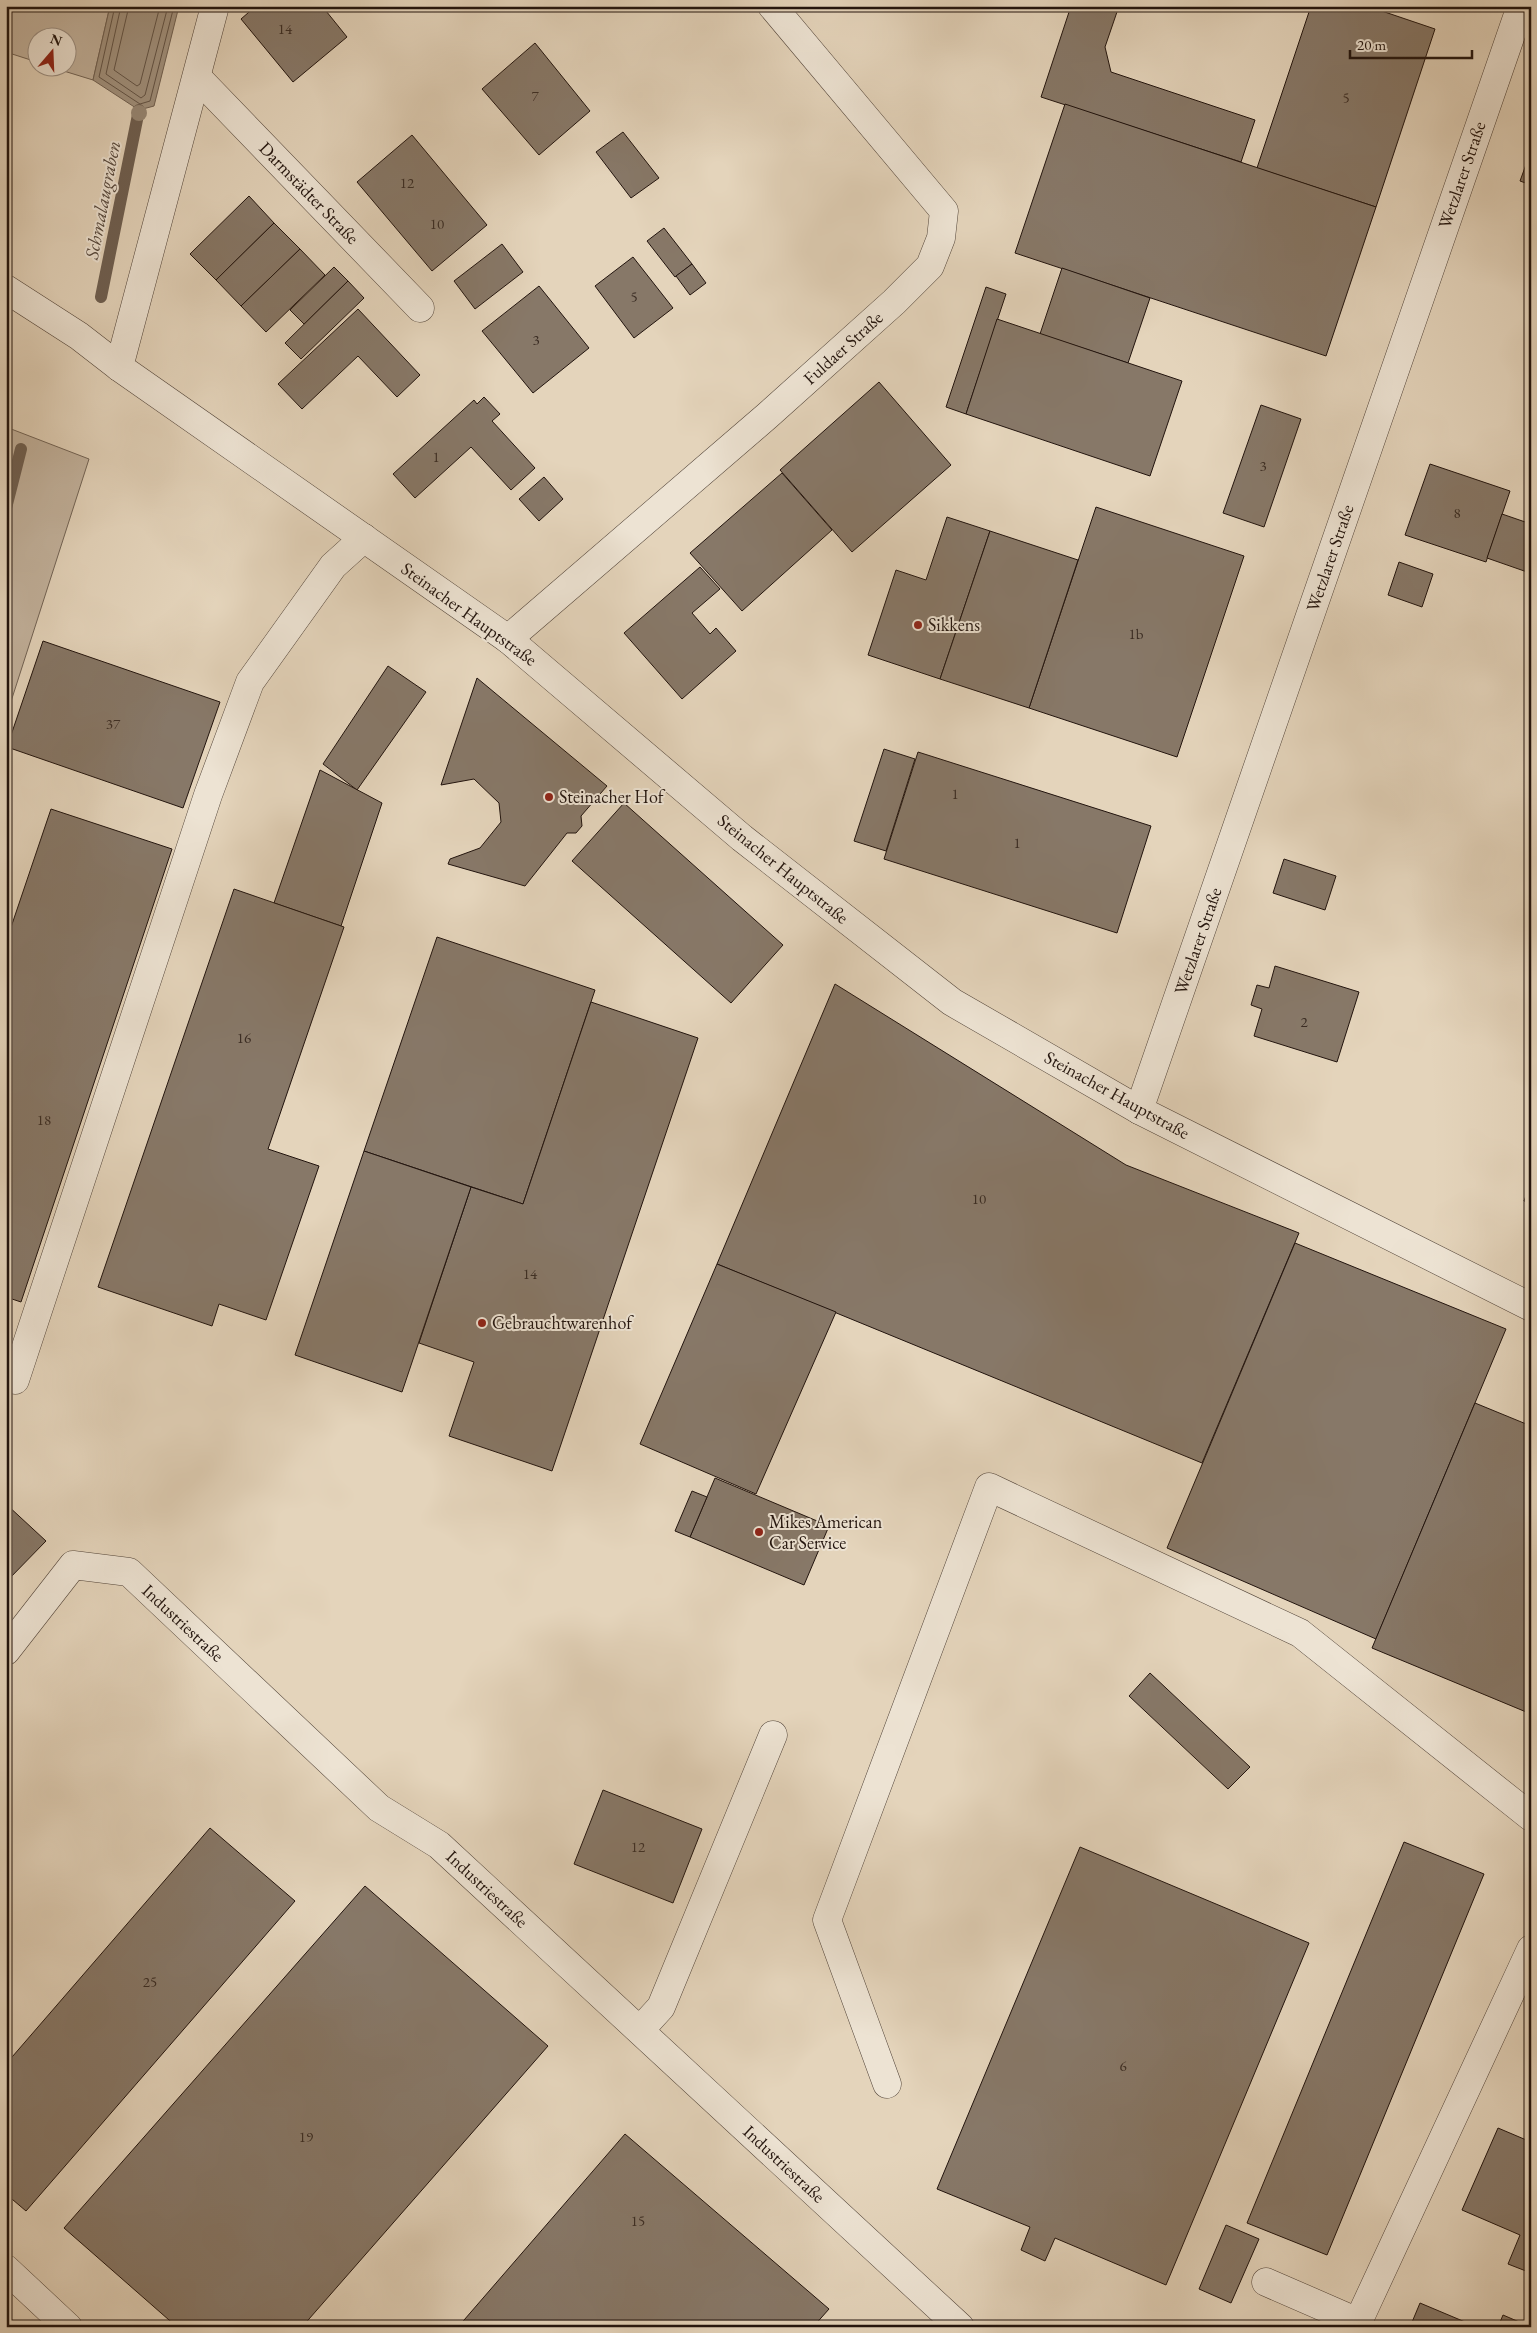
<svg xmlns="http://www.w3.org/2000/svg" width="1537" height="2333" font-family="'EB Garamond',serif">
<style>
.green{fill:#c3b39e;stroke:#726456}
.water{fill:#a29380;stroke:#6f6052}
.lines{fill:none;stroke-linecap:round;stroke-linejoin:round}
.shore{stroke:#625447;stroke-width:1}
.stream{stroke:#6f6052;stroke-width:12}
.building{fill:#877868;stroke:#22140e}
.minor-casing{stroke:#524439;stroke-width:29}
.minor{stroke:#ede3d3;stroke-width:28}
.tree{fill:#988977}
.poi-dot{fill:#8f2418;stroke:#ede3d3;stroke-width:2}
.labels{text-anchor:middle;stroke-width:4;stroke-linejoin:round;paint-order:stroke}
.number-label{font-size:15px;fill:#3b2d24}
.street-label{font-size:18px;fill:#22140e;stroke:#ede3d3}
.poi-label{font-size:18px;fill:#22140e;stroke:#ede3d3;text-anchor:start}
.water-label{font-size:19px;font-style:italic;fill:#55473c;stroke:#ede3d3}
</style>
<rect width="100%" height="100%" fill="#e4d4bb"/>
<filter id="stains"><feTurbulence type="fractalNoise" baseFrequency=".004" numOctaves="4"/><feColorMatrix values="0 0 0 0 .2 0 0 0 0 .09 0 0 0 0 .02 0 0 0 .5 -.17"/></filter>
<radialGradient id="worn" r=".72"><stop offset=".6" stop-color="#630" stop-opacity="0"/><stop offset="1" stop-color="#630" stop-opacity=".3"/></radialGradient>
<g class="green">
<polygon points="6,6 110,6 93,80 54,68 68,68 68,38 38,38 37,62 9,53 6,62"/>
<polygon points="6,427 89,459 6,717"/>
</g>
<polygon class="water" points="110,6 179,6 154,106 139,110 93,80"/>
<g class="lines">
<g class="shore">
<polyline points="115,6 99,77 140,104 150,101 174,6"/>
<polyline points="121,6 106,74 141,98 145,95 168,6"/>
<polyline points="129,6 114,70 137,86 140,84 160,6"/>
</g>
<g class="stream">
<polyline points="101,297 139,110"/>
<polyline points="6,508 21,449"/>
</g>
</g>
<g class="building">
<polygon points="256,6 322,6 347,37 293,82 241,19"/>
<polygon points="1071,6 1119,6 1105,47 1111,72 1255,120 1241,162 1041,97"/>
<polygon points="1311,6 1367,6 1435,29 1376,207 1257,168"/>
<polygon points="535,43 590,111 539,155 482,89"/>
<polygon points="1065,104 1376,207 1326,356 1015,253"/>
<polygon points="623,132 659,178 631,198 596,152"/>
<polygon points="412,135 487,225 432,271 357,182"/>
<polygon points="1531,151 1531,185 1520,181"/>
<polygon points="249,196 274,223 216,280 190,254"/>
<polygon points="274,223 300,249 241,306 216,280"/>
<polygon points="664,228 692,264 675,277 647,241"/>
<polygon points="502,244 523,272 475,309 454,281"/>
<polygon points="300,249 325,275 266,332 241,306"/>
<polygon points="633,257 673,308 634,338 595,286"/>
<polygon points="692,264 706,283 690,295 676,276"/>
<polygon points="334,267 348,281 304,324 290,310"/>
<polygon points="1062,268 1150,298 1128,363 1040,334"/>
<polygon points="348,281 364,298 301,359 285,343"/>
<polygon points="539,286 589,348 533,393 482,331"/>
<polygon points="986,287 1006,294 966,414 946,407"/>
<polygon points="358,309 420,375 397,397 358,356 302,409 278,384"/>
<polygon points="997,319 1182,381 1150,476 966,414"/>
<polygon points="879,382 951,465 852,552 780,470"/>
<polygon points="484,397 500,414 492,421 535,468 511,490 471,447 415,498 393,474 474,400 477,404"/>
<polygon points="1261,405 1301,419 1264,527 1223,513"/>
<polygon points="1430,464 1510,491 1486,562 1405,535"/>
<polygon points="782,473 832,530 742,611 690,553"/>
<polygon points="544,477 563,499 539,521 519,499"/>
<polygon points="1096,507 1244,556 1177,757 1029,708"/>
<polygon points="1502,514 1531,524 1530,573 1487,558"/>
<polygon points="947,517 990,531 940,679 868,655 896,570 926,580"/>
<polygon points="990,531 1078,560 1029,708 940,679"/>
<polygon points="1399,562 1433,574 1422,607 1388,595"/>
<polygon points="700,567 720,589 692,613 710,634 716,628 736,651 682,699 624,633"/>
<polygon points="43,641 220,702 183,808 7,747"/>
<polygon points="388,666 426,692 357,790 323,764"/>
<polygon points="477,678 607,786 581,816 582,826 576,833 567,833 525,886 448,864 450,859 480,848 501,822 499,803 474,779 441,785"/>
<polygon points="884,749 915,759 886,851 854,841"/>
<polygon points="918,752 1151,826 1117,933 884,859"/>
<polygon points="320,770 382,803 341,926 274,903"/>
<polygon points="624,803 783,945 731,1003 572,861"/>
<polygon points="51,809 172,849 21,1302 6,1297 6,942"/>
<polygon points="1284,859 1336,876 1325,910 1273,893"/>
<polygon points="234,889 344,927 268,1149 319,1166 266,1320 219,1304 212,1326 98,1287"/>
<polygon points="437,937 595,990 523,1204 364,1151"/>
<polygon points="1275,966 1359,992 1337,1062 1254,1036 1262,1009 1251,1005 1257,985 1269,988"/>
<polygon points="835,984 1126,1165 1299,1233 1202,1463 717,1264"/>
<polygon points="591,1002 698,1038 552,1471 449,1436 474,1362 419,1343 471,1187 523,1204"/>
<polygon points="364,1151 471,1187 402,1392 295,1355"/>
<polygon points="1531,1182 1531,1203 1524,1201"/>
<polygon points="1295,1243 1506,1329 1376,1639 1167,1548"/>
<polygon points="717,1264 836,1312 756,1494 640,1444"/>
<polygon points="1475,1403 1531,1426 1531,1714 1372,1648"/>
<polygon points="715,1478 829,1526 804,1585 690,1537"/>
<polygon points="692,1491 707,1497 690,1537 675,1531"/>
<polygon points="6,1504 46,1541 6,1582"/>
<polygon points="1150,1673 1250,1767 1228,1789 1129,1696"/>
<polygon points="603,1790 702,1829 673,1903 574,1864"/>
<polygon points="210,1828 295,1901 26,2211 6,2194 6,2064"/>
<polygon points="1404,1842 1484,1874 1327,2255 1247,2223"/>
<polygon points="1080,1847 1309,1943 1166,2285 1055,2238 1045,2261 1021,2250 1030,2227 937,2189"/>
<polygon points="365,1886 548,2046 302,2327 177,2327 64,2228"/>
<polygon points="1498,2128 1531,2142 1531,2273 1508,2264 1520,2235 1462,2210"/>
<polygon points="625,2134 829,2309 813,2327 458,2327"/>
<polygon points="1226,2225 1259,2239 1231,2303 1199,2289"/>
<polygon points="1420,2303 1477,2327 1410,2327"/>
<polygon points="1503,2315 1531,2327 1498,2327"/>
</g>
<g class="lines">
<defs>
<g id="minor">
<polyline points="197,77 420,308"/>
<polyline points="6,289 79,336 119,367 508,639 742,838 952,1002 1139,1110 1531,1307"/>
<polyline points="119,367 215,6"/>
<polyline points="508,639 767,416 894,302 930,266 941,238 944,211 772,6"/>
<polyline points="1139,1110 1521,6"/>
<polyline points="15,1380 208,795 250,682 333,566 364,538"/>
<polyline points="6,1651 73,1565 129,1572 379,1808 439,1845 960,2327"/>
<polyline points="640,2030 661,2007 773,1735"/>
<polyline points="887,2084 827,1920 989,1487 1300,1633 1531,1817"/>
<polyline points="6,2269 68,2327"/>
<polyline points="1266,2282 1358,2322 1356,2327"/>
<polyline points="1358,2322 1531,1949"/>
</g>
</defs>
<use href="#minor" class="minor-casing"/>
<use href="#minor" class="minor"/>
</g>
<circle class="tree" cx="139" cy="113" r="8"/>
<g class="poi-dot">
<circle cx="918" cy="625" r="5"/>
<circle cx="549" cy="797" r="5"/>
<circle cx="482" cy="1323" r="5"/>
<circle cx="759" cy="1532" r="5"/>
</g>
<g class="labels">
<g class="number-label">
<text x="285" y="34">14</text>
<text x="535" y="101">7</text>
<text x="1346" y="103">5</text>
<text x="407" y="188">12</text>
<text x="437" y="229">10</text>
<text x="634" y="302">5</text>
<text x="536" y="345">3</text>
<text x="436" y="462">1</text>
<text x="1263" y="471">3</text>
<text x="1457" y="518">8</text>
<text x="1136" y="639">1b</text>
<text x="113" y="729">37</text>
<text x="955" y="799">1</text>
<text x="1017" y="848">1</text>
<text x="1304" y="1027">2</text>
<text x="244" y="1043">16</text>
<text x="44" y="1125">18</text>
<text x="979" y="1204">10</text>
<text x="530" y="1279">14</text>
<text x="638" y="1852">12</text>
<text x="150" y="1987">25</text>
<text x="1123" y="2071">6</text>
<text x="306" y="2142">19</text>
<text x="638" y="2226">15</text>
</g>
<g class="street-label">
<text transform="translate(1462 175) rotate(-71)" y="6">Wetzlarer Straße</text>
<text transform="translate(309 193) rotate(46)" y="6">Darmstädter Straße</text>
<text transform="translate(843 348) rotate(-42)" y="6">Fuldaer Straße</text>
<text transform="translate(1330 558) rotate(-71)" y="6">Wetzlarer Straße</text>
<text transform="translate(469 614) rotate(36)" y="6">Steinacher Hauptstraße</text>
<text transform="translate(783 869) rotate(39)" y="6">Steinacher Hauptstraße</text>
<text transform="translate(1198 941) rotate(-71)" y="6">Wetzlarer Straße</text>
<text transform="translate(1117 1095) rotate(29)" y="6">Steinacher Hauptstraße</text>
<text transform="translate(183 1623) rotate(43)" y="6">Industriestraße</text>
<text transform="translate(487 1889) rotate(43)" y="6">Industriestraße</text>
<text transform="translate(784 2164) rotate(43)" y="6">Industriestraße</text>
</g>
<g class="poi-label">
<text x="928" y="631">Sikkens</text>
<text x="559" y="803">Steinacher Hof</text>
<text x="492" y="1329">Gebrauchtwarenhof</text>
<text x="769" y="1528">Mikes American<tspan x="769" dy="21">Car Service</tspan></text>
</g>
<g class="water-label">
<text transform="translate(102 200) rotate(-79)" y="7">Schmalaugraben</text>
</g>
</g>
<rect width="1537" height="2333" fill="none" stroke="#e4d4bb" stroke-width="25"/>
<rect x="8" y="8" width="1522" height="2318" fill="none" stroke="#22140e" stroke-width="2.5"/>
<rect x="12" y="12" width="1512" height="2308" fill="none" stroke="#22140e"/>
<g transform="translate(52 52) rotate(19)"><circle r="24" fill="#ede3d3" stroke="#9c9084"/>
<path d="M0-4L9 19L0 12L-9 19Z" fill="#8f2418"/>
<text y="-8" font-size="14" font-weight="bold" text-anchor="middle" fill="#22140e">N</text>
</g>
<path d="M1350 50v8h122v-8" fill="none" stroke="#22140e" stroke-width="2.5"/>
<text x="1357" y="50" font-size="15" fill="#22140e" stroke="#ede3d3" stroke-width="4" paint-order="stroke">20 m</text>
<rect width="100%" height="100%" filter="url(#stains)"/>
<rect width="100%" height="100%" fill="url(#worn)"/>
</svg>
